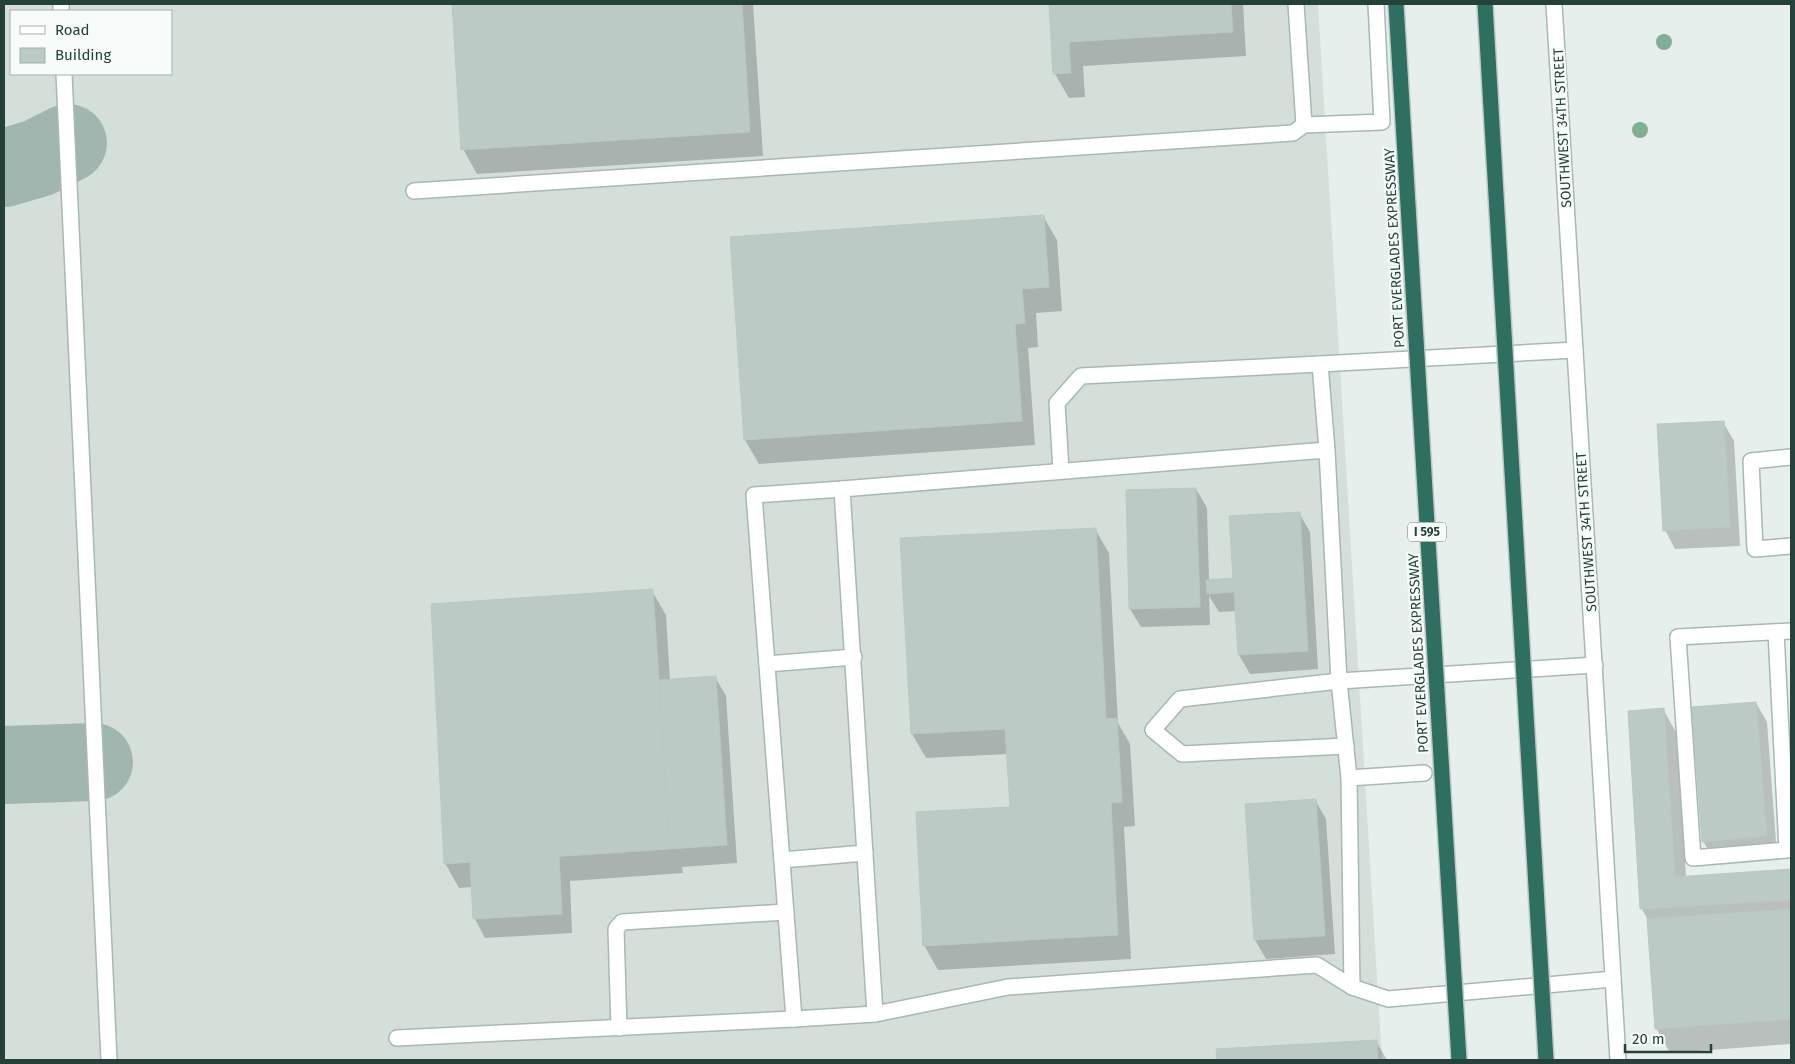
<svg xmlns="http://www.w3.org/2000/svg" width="1795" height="1064" font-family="'Fira Sans',sans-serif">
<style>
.built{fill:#d4dfda;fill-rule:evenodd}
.shadow{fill:#0003}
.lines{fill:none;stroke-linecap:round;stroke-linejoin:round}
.taxiway{stroke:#a2b6b0;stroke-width:78}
.building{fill:#bbcac4;stroke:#b8c9c2}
.service-casing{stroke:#a8b8b2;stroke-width:18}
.minor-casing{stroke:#a8b8b2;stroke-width:18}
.tertiary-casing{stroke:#a8b8b2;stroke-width:18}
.service{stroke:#fff;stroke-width:15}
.minor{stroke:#fff;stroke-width:15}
.tertiary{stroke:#fff;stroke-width:15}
.motorway-bridge-casing{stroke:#c2cac8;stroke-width:18;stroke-linecap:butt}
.motorway-bridge{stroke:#2f6f62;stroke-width:15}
.tree{fill:#80af93}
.labels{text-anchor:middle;stroke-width:4.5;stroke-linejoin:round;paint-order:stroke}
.shield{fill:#f7fbf9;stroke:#637a73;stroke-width:1}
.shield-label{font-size:12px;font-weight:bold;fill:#24423a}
.street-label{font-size:14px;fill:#24423a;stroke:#f7fbf9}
</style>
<rect width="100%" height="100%" fill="#e6efeb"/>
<path class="built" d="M 4,4 L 1318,4 L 1382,1060 L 4,1060 ZM 11,11 L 171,11 L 171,74 L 11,74 Z"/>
<g class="shadow">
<polygon points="453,4 753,4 763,156 477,174 463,149"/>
<polygon points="1051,4 1243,4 1246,56 1083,66 1085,97 1069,98 1055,74"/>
<polygon points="1043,216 1057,240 1062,311 1036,313 1038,347 1028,348 1035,445 759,464 745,440 731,238"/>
<polygon points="1723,422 1734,441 1740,546 1675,549 1665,530"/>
<polygon points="1196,489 1207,508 1209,581 1234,579 1299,513 1310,532 1318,669 1250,674 1239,655 1237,611 1219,612 1209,596 1210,625 1141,627 1130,609"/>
<polygon points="1095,529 1109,553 1118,723 1130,744 1135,826 1124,827 1131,959 938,970 924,945 1011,808 1008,754 926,758 912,734"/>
<polygon points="652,591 666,615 670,680 715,677 726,696 737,863 682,867 683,873 570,881 572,933 485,938 475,919 473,887 459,888 445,863"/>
<polygon points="1756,703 1767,722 1777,855 1714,860 1703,841"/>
<polygon points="1663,709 1677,734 1686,877 1791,870 1791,1044 1670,1053 1656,1028 1649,922 1642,909 1629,712"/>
<polygon points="1315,800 1326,819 1335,954 1266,959 1255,940"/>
<polygon points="1376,1041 1387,1060 1218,1060 1217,1050"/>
</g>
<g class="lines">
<g class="taxiway">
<polyline points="4,168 38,158 68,143"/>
<polyline points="4,765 94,762"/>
</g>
</g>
<g class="building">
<polygon points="452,4 742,4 750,132 461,150"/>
<polygon points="1049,4 1231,4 1233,32 1069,42 1071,73 1053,74"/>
<polygon points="1044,215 1049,287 1022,289 1025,323 1015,324 1022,421 744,440 730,237"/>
<polygon points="1724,421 1730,527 1663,531 1657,424"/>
<polygon points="1196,488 1200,607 1129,609 1126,490"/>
<polygon points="1300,512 1308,651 1238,655 1234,592 1207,594 1206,580 1233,578 1229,516"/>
<polygon points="1096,528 1106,719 1117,718 1122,802 1111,803 1118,935 923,946 916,812 1010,807 1005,729 911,734 900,538"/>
<polygon points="653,589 670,849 444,864 431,604"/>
<polygon points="716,676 727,845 670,849 659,680"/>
<polygon points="1756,702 1767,836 1702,842 1692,707"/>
<polygon points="1664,708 1675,877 1791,869 1791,900 1640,909 1628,711"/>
<polygon points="1316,799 1325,936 1254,940 1245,804"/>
<polygon points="559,856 562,914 473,919 470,862"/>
<polygon points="1791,909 1791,1019 1655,1029 1647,919"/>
<polygon points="1377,1040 1378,1060 1217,1060 1216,1049"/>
</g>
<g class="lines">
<defs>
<g id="service">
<polyline points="61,4 61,11"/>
<polyline points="1296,4 1304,125"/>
<polyline points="64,74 109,1060"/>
<polyline points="414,191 1293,133 1304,125 1382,122 1376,4"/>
<polyline points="1327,450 842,489 875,1014 1008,987 1317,965 1352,987 1349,778 1339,681 1327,450 1320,364 1575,350"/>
<polyline points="1791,457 1751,461 1755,549 1791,546"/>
<polyline points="1061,471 1057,403 1081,376 1320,364"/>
<polyline points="842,489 754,495 794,1019 875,1014"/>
<polyline points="1678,637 1693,858 1787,850 1776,632"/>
<polyline points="767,664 854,657"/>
<polyline points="1346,746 1182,754 1153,730 1180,699 1339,681 1595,665"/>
<polyline points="1349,778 1424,773"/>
<polyline points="782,860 865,853"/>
<polyline points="1352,987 1388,999 1613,979"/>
<polyline points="619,1028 616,929 622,922 786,912"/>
<polyline points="397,1038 794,1019"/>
</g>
<polyline id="minor" points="1678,637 1791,631"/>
<polyline id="tertiary" points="1554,4 1618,1060"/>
</defs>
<use href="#service" class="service-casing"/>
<use href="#minor" class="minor-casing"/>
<use href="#tertiary" class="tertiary-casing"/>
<use href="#service" class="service"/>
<use href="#minor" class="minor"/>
<use href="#tertiary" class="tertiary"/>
<defs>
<g id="motorway-bridge">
<polyline points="1396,4 1459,1060"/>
<polyline points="1485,4 1546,1060"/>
</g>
</defs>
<use href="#motorway-bridge" class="motorway-bridge-casing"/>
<use href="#motorway-bridge" class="motorway-bridge"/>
</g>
<g class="tree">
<circle cx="1664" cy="42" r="8"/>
<circle cx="1640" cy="130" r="8"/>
</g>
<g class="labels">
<rect class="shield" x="1408" y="522.5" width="38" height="19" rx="4"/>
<g class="shield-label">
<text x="1427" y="536">I 595</text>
</g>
<g class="street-label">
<text transform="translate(1562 128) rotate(-93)" y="5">SOUTHWEST 34TH STREET</text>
<text transform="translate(1394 248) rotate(-93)" y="5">PORT EVERGLADES EXPRESSWAY</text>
<text transform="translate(1586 532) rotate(-94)" y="5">SOUTHWEST 34TH STREET</text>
<text transform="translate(1418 653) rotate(-93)" y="5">PORT EVERGLADES EXPRESSWAY</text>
</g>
</g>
<rect width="1795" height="1064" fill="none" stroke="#24423a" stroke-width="10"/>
<rect x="10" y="10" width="162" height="65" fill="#f7fbf9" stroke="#a3b1ad"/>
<rect x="20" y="26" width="25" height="8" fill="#ffffff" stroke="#a3b1ad"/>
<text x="55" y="35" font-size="15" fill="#24423a">Road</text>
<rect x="20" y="48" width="25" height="15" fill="#bbcac4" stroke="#a3b1ad"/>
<text x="55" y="60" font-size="15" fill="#24423a">Building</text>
<path d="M1625 1044v8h86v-8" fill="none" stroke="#24423a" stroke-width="2.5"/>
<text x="1632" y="1044" font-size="15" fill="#24423a" stroke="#f7fbf9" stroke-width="4" paint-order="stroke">20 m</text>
</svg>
